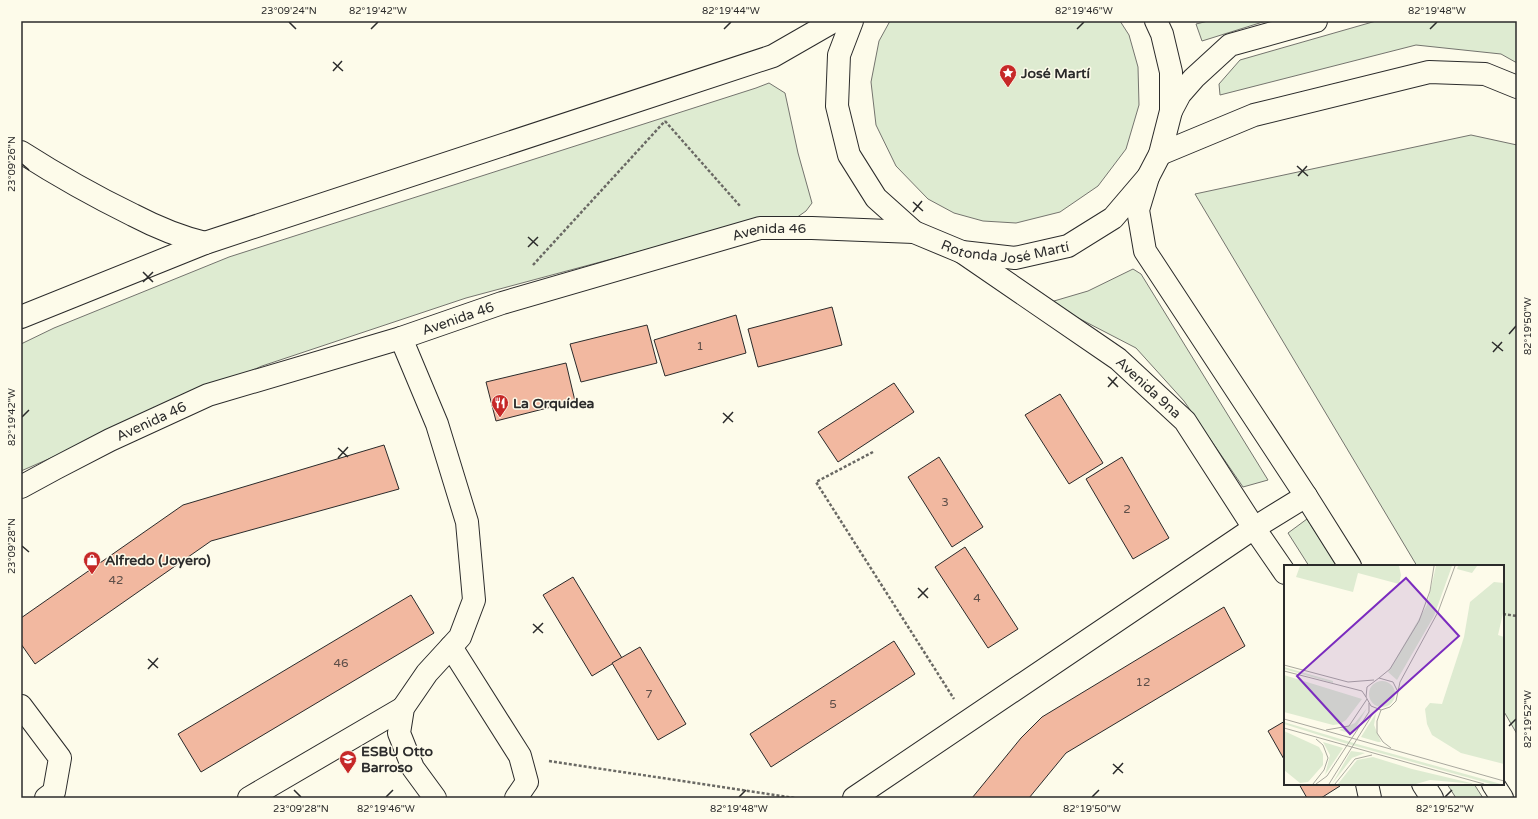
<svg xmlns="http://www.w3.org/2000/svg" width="1538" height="819" font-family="'Varela Round',sans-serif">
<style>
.green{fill:#deebd1;stroke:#74746e}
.building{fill:#f2b8a0;stroke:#2b2b2b}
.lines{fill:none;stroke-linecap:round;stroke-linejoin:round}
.minor-casing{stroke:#2b2b2b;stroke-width:24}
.major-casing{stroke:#2b2b2b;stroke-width:24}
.highway-casing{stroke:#2b2b2b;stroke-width:24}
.path{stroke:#6a6964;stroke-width:2.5;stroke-dasharray:3 2;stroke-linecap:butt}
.minor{stroke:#fdfbea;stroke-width:22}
.major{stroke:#fdfbea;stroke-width:22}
.highway{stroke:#fdfbea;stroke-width:22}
.ticks{fill:none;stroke:#2b2b2b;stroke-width:1.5}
.labels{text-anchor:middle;stroke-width:3;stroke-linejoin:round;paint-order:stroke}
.number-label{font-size:12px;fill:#5d4e48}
.poi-label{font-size:14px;font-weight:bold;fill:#2b2b2b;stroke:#fdfbea;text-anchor:start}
.street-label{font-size:14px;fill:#2b2b2b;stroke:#fdfbea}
.inset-road{fill:none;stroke:#a9a89e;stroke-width:1}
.view{fill:#7b2cbf;fill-opacity:0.15;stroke:#7b2cbf;stroke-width:2}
.inset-edge{fill:none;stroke:#2b2b2b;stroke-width:2}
.neatline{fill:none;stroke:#2b2b2b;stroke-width:1.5}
.ticks-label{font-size:10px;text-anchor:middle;fill:#2b2b2b}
</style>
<rect width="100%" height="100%" fill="#fdfbea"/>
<g class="green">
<polygon points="890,21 1120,21 1129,35 1138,67 1139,105 1126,149 1098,186 1060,212 1016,223 983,221 954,213 928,199 896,166 876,125 871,82 879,41"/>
<polygon points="1208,21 1266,21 1202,41 1196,24"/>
<polygon points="1376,21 1517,21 1517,63 1501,54 1416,45 1220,95 1219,84 1240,60"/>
<polygon points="769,83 785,93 798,153 812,203 806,211 796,218 757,220 466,298 262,366 21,471 21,344 54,328 229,257 756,88"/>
<polygon points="1471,135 1517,145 1517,734 1503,710 1503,566 1417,566 1195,194"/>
<polygon points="1133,269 1141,274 1268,480 1243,487 1184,401 1136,348 1055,306 1054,301 1088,291"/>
<polygon points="1307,519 1337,566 1309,566 1288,533"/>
<polygon points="1447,784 1474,784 1483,798 1456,798"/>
</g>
<g class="building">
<polygon points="832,307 842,345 758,367 748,329"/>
<polygon points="736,315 746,353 665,376 654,340"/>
<polygon points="647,325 657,363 581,382 570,344"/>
<polygon points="566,363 575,401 496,421 486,382"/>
<polygon points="894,383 914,412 838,462 818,432"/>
<polygon points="1060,394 1103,463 1069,484 1025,415"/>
<polygon points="384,445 399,489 211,541 35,664 21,644 21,618 183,505"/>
<polygon points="939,457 983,527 952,547 908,477"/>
<polygon points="1122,457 1169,538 1133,559 1086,479"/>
<polygon points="965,547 1018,629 988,648 935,567"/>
<polygon points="573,577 622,658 592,676 543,595"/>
<polygon points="411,595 434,633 201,772 178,734"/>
<polygon points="1224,607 1245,646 1066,753 1029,798 972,798 1021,738 1042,717"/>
<polygon points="894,641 915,674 771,767 750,734"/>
<polygon points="640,647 686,724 658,740 612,663"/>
<polygon points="1285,721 1285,761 1268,731"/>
<polygon points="1299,784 1339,784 1340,786 1321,798 1307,798"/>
</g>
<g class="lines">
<defs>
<g id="minor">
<path d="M 21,152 C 57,175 94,196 133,215 C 156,227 180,237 205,243"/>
<polyline points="1148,177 1138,210 1145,251 1306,496 1350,566"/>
<path id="s1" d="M 962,252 L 1118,359 L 1185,421 L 1254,528 L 1285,573"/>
<polyline points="401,338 437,424 467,522 474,600 460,637 427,673 403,708 399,733 413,768 435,798"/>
<polyline points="451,647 520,756 527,782 516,798"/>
<polyline points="21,706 60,758 54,792 46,798"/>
<polyline points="1367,784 1370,798"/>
<polyline points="1423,784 1432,798"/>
<polyline points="1493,784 1502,798"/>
<polyline points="249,798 403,708"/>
<polyline points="854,798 1254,528 1306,496"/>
</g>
<g id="major">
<path id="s2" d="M 852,21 L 839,55 L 837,106 L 849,155 L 876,198 L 914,232 L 962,252 L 1015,258 L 1068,246 L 1113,218 L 1148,177 L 1160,154 L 1171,111 L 1171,72 L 1162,34 L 1156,21"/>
<polyline points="1171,111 1180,94 1194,78 1230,45 1316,21"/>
<polyline points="21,317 205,243 773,56 834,21"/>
<path id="s3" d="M 21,487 L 56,468 L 110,440 L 208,395 L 401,338 L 502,303 L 760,228 L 812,228 L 914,232"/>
</g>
<polyline id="highway" points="1160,154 1254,115 1429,72 1485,74 1517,87"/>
</defs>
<use href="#minor" class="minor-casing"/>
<use href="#major" class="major-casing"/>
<use href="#highway" class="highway-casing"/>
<g class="path">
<polyline points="665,121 740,206"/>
<polyline points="533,265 665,121"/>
<polyline points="873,452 816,482 954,699"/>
<polyline points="1503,614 1517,616"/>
<polyline points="549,761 795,798"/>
</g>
<use href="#minor" class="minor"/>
<use href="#major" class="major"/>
<use href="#highway" class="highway"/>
</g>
<path class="ticks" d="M 289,22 L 296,29M 371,29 L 378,22M 724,29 L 731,22M 1077,29 L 1084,22M 1430,29 L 1437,22M 333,62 L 343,71M 333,71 L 342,61M 22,164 L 29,170M 1297,166 L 1308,176M 1298,176 L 1307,166M 913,202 L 923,211M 913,212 L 922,201M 528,237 L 538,246M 528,247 L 538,237M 143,272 L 153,282M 143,282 L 153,272M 1509,334 L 1516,326M 1492,342 L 1503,351M 1493,352 L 1502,342M 1108,377 L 1118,387M 1108,387 L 1117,377M 723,413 L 733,422M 22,417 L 29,410M 723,423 L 733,412M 338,448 L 348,457M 338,458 L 348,447M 22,546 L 29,552M 918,588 L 928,598M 918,598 L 928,588M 533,624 L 543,633M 533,633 L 543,623M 148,659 L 158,668M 148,669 L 158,658M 1509,726 L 1516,719M 1113,764 L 1123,773M 1113,774 L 1123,763M 294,790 L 301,797M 386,797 L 393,790M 739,797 L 746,790M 1092,797 L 1099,790M 1445,797 L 1452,790"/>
<defs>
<symbol id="sight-pin" viewBox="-11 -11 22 30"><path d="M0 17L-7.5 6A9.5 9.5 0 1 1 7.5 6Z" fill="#c62828" stroke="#fdfbea"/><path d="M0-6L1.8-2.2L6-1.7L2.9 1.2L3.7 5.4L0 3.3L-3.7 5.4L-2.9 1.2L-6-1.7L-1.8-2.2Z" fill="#fff"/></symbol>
<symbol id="restaurant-pin" viewBox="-11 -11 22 30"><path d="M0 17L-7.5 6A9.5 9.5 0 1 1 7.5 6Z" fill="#c62828" stroke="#fdfbea"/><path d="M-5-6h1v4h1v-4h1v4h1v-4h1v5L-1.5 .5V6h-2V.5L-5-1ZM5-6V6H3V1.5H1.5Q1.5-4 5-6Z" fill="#fff"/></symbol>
<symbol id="shop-pin" viewBox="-11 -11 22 30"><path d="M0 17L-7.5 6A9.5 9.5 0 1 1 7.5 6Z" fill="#c62828" stroke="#fdfbea"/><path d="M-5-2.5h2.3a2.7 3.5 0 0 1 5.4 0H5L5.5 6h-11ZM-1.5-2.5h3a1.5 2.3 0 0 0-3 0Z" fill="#fff"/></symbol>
<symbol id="school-pin" viewBox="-11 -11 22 30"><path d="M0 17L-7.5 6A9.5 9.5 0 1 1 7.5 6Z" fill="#c62828" stroke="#fdfbea"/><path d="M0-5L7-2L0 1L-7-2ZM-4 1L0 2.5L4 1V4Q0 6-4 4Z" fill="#fff"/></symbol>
</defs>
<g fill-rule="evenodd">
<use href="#sight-pin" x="998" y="63" width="20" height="27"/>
<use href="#restaurant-pin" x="490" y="393" width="20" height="27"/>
<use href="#shop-pin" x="82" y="550" width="20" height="27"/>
<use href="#school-pin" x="338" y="749" width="20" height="27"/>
</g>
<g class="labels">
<g class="number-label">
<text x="700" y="350">1</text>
<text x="945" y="506">3</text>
<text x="1127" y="513">2</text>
<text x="116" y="584">42</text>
<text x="977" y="602">4</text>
<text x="341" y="667">46</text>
<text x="1143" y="686">12</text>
<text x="649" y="698">7</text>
<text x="833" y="708">5</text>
</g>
<g class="poi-label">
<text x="1021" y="78">José Martí</text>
<text x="513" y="408">La Orquídea</text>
<text x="105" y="565">Alfredo (Joyero)</text>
<text x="361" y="756">ESBU Otto<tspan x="361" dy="16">Barroso</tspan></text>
</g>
<g class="street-label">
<text dy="5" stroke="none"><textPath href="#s3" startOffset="794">Avenida 46</textPath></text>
<text dy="5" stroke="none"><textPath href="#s2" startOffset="335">Rotonda José Martí</textPath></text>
<text dy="5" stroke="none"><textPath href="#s3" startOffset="470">Avenida 46</textPath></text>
<text dy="5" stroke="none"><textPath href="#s1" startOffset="231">Avenida 9na</textPath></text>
<text dy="5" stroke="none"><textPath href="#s3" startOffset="146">Avenida 46</textPath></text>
</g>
</g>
<g transform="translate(1284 565)">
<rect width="220" height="220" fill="#fdfbea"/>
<path d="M 16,1 L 115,1 L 117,10 L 115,19 L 74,8 L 69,27 L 12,12 ZM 152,1 L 168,1 L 150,51 L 113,115 L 104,107 L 143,40 ZM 174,1 L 193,1 L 188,8 L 173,4 ZM 210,17 L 220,18 L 220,44 L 214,70 L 220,72 L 220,199 L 177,188 L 148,170 L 143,159 L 141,144 L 146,138 L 158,139 L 180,72 L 186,37 ZM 0,102 L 49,116 L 49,118 L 0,104 ZM 0,110 L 78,134 L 62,155 L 56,159 L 49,160 L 0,147 ZM85 129a13 13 0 1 1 26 0a13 13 0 1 1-26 0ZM 83,143 L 68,169 L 55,165 L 71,158 ZM 92,148 L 90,160 L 97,177 L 94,177 L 77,172 ZM 0,157 L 73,179 L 217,219 L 207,219 L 57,177 L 0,159 ZM 0,166 L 35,182 L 39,189 L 39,200 L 24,217 L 16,218 L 0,205 ZM 39,177 L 59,183 L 41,210 L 46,190 ZM 67,186 L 81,188 L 68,193 L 48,219 ZM 89,192 L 128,204 L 191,219 L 146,215 L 132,219 L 54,219 L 73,195 Z" fill="#deebd1"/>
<path class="inset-road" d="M 0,100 L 64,117 L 90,115M 0,106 L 78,126 L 82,132M 95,113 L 106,104 L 135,56 L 146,26 L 150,1M 113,125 L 109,117 L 95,113 L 83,122 L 82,132 L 87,141 L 97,145 L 106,142 L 112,136 L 116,117 L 154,47 L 171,1M 97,145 L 93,156 L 93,168 L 99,177 L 107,183M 0,154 L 220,216M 0,163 L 200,219M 42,165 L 65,161 L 83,134M 29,219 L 40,205 L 44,193 L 39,180 L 32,174M 32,219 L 43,211 L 60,185 L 85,147 L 85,138M 45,219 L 88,150 L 94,144M 51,219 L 71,194 L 88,190"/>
<path class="view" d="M 122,13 L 175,71 L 66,169 L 13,111 Z"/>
<rect width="220" height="220" class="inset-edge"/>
</g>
<rect width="1538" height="819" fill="none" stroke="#fdfbea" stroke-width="44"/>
<rect x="22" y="22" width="1494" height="775" class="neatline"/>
<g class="ticks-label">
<text x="289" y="14">23°09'24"N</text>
<text x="378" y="14">82°19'42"W</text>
<text x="731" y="14">82°19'44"W</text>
<text x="1084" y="14">82°19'46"W</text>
<text x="1437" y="14">82°19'48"W</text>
<text transform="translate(11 164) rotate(-90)" y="4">23°09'26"N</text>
<text transform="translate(1527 326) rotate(-90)" y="4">82°19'50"W</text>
<text transform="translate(11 417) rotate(-90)" y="4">82°19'42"W</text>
<text transform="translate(11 546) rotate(-90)" y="4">23°09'28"N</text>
<text transform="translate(1527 719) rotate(-90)" y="4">82°19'52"W</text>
<text x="301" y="812">23°09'28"N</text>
<text x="386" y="812">82°19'46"W</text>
<text x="739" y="812">82°19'48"W</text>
<text x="1092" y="812">82°19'50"W</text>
<text x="1445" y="812">82°19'52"W</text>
</g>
</svg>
